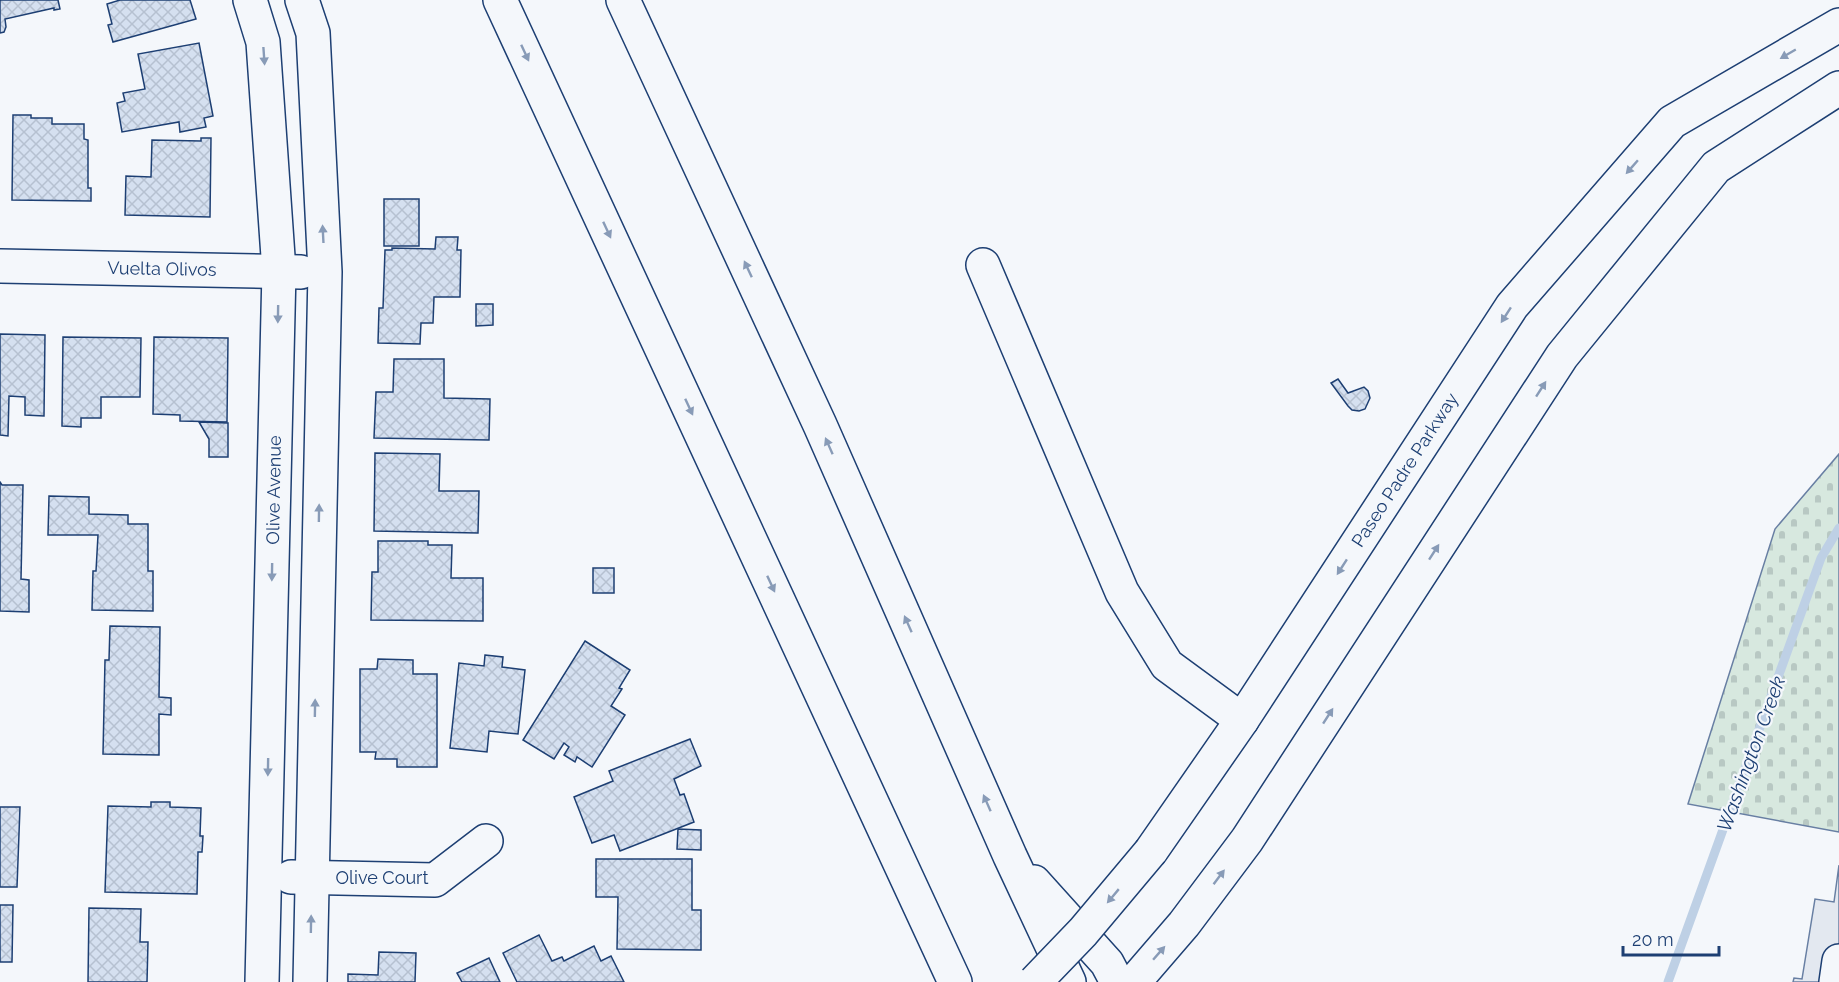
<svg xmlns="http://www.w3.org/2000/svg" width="1839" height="982" font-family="Raleway,sans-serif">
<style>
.cemetery{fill:url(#cemetery-stones);stroke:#687fa3;stroke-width:1.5}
.parking{fill:#e3e8f0;stroke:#687fa3;stroke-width:1.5}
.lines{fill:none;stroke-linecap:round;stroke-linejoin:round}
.stream{stroke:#bed0e5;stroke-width:9}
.building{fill:url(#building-cross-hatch);stroke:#1d3f73;stroke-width:1.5}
.minor-casing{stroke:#1d3f73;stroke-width:36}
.major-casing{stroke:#1d3f73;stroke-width:36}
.highway-casing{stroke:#1d3f73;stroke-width:36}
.minor{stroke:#f4f7fb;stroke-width:33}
.major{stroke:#f4f7fb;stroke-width:33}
.highway{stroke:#f4f7fb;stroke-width:33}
.major-bridge-casing{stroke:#1d3f73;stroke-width:36;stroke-linecap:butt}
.major-bridge{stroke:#f4f7fb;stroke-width:33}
.oneway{fill:#889bb7}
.labels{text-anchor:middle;stroke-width:4.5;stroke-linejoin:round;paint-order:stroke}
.street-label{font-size:18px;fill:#1d3f73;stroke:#f4f7fb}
.water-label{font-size:20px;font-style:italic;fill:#1d3f73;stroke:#f4f7fb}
</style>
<defs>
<pattern id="cemetery-stones" width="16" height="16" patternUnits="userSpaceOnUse" patternTransform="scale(1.5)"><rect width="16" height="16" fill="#d7e8df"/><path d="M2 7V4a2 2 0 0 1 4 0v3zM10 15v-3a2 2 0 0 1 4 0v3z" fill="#b8c8c3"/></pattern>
<pattern id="building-cross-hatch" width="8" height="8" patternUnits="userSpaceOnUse" patternTransform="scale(1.5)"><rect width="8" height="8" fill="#d5e0f0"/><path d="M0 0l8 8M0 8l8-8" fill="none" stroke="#b6c1d1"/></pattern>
</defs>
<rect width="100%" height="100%" fill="#f4f7fb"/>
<polygon class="cemetery" points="1839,454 1839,832 1688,804 1775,529"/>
<polygon class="parking" points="1839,865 1839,982 1793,982 1794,978 1802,979 1815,899 1834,902"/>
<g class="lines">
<polyline class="stream" points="1668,982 1821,558 1839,528"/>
</g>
<g class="building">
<polygon points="0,0 58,0 60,9 54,10 54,8 5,19 6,27 4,32 0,33"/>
<polygon points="120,0 190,0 196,19 113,42 108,25 112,24 107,4"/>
<polygon points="199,43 213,116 204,118 206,127 180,132 179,122 122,132 117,103 125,101 123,93 145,89 138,54"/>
<polygon points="13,115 31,115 31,118 52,118 52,124 84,124 84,139 88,140 88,188 91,188 91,201 12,200"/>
<polygon points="201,138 211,138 210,217 125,215 126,176 151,177 152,140 201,141"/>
<rect x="384" y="199" width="35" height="47"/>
<polygon points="436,237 458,237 457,250 461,250 460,297 434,297 433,323 421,323 420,344 378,343 379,308 383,308 385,250 392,250 392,248 435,249"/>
<polygon points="476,304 493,304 493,325 476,326"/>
<polygon points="0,334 45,335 44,416 25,415 25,397 9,396 8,436 0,435"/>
<polygon points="63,337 141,338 140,397 101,397 101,418 81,418 81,427 62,426"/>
<polygon points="154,337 228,338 227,422 180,421 180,415 153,414"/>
<polygon points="394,359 444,359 444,398 490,399 489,440 374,438 376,392 393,392"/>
<polygon points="1338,379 1348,393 1364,387 1368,391 1370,398 1365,409 1359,411 1352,410 1348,406 1331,383"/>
<polygon points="199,422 228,423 228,457 209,457 209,439"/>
<polygon points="375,453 440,454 439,491 479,491 478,533 374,531"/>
<polygon points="0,482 2,485 23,485 21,579 29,580 29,612 0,611"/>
<polygon points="49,496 89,497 89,514 128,515 128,524 148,524 148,571 153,571 153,611 92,610 93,571 96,571 98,535 48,535"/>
<polygon points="378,541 428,541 428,545 452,545 451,578 483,578 483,621 371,620 372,572 378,572"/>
<rect x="593" y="568" width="21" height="25"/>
<polygon points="110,626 160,627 159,697 171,698 171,715 159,714 159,755 103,754 105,660 109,660"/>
<polygon points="585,641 630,670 619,688 622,689 611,706 625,715 592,767 577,757 575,762 564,755 569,747 564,743 554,759 523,740"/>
<polygon points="485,655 503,657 502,667 525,670 518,734 489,731 487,752 450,748 459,663 484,666"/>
<polygon points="378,659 413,660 413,674 437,674 437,767 397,767 397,759 375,759 376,752 360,752 360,669 377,669"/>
<polygon points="690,739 701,766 674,779 680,795 684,794 694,822 620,851 614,835 592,843 574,797 613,781 609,771"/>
<polygon points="151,802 170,802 170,807 201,808 200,836 203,836 202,852 198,852 197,894 105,892 108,806 151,807"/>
<polygon points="0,807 20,807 17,887 0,887"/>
<polygon points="678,829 701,830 701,850 677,849"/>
<polygon points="596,859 692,859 692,910 701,910 701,950 617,949 618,897 596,897"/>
<polygon points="0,905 13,905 12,962 0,962"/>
<polygon points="89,908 141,909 140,942 148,942 147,982 88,982"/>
<polygon points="539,935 552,961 562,957 564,961 594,946 601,961 611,956 624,982 517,982 503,953"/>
<polygon points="379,952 416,953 415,982 348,982 348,974 378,975"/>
<polygon points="489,958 500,982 462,982 457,973"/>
</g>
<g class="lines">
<defs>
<g id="minor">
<polyline points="250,0 263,42 279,271 262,982"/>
<polyline points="302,0 313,33 325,272 310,982"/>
<polyline points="983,265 1122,592 1167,665 1242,720"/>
<polyline points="0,266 301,272"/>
<polyline points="291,877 435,880 486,841"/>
<polyline points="1836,982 1839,961"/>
</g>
<g id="major">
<polyline points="1151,851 1242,720 1512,306 1672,122 1839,25"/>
<polyline points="1134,982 1184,924 1247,840 1562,356 1716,167 1839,88"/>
</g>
<g id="highway">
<polyline points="500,0 955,982"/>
<polyline points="623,0 820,425 1010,856 1069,982"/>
<polyline points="1034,882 1107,963 1117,982"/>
</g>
</defs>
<use href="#minor" class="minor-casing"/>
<use href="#major" class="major-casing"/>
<use href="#highway" class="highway-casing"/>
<use href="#minor" class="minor"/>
<use href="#major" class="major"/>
<use href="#highway" class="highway"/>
<defs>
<polyline id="major-bridge" points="1035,982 1083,932 1151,851"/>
</defs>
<use href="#major-bridge" class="major-bridge-casing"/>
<use href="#major-bridge" class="major-bridge"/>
</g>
<defs><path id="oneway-solid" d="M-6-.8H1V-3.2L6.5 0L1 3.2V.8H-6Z" transform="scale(1.5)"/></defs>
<g class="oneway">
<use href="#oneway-solid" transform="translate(525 53) rotate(65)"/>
<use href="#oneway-solid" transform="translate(1788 54) rotate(150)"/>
<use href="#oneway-solid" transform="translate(264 56) rotate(86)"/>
<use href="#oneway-solid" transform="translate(1632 167) rotate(131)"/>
<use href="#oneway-solid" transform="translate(607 230) rotate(65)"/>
<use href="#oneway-solid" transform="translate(323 234) rotate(-93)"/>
<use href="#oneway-solid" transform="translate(748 269) rotate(-115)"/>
<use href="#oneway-solid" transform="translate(278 314) rotate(91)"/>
<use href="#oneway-solid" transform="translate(1506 315) rotate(123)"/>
<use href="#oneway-solid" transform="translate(1541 389) rotate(-57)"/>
<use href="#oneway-solid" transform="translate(689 407) rotate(65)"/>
<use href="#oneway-solid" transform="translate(829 446) rotate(-114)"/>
<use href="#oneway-solid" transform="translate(319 513) rotate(-89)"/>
<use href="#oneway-solid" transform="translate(1434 552) rotate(-57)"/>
<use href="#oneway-solid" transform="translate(1342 567) rotate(123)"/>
<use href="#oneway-solid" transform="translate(272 572) rotate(91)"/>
<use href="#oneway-solid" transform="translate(771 584) rotate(65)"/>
<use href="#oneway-solid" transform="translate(908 624) rotate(-114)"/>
<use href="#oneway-solid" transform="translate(315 708) rotate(-89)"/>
<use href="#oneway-solid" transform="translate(1328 716) rotate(-57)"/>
<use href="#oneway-solid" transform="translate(268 767) rotate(91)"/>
<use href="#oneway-solid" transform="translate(987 803) rotate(-114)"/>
<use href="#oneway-solid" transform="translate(1219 877) rotate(-53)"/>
<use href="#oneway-solid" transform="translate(1113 896) rotate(130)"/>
<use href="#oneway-solid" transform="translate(311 924) rotate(-89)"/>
<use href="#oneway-solid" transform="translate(1159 953) rotate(-49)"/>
</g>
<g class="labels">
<g class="street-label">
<text transform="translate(162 269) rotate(1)" y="6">Vuelta Olivos</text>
<text transform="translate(1405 470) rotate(-57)" y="6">Paseo Padre Parkway</text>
<text transform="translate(274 490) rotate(-89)" y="6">Olive Avenue</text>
<text x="382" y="884">Olive Court</text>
</g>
<g class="water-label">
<text transform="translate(1751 754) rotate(-70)" y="7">Washington Creek</text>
</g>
</g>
<path d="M1623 946v9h96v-9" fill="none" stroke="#1d3f73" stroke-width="3"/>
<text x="1632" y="946" font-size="18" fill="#1d3f73" stroke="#f4f7fb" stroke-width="4.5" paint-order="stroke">20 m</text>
</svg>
